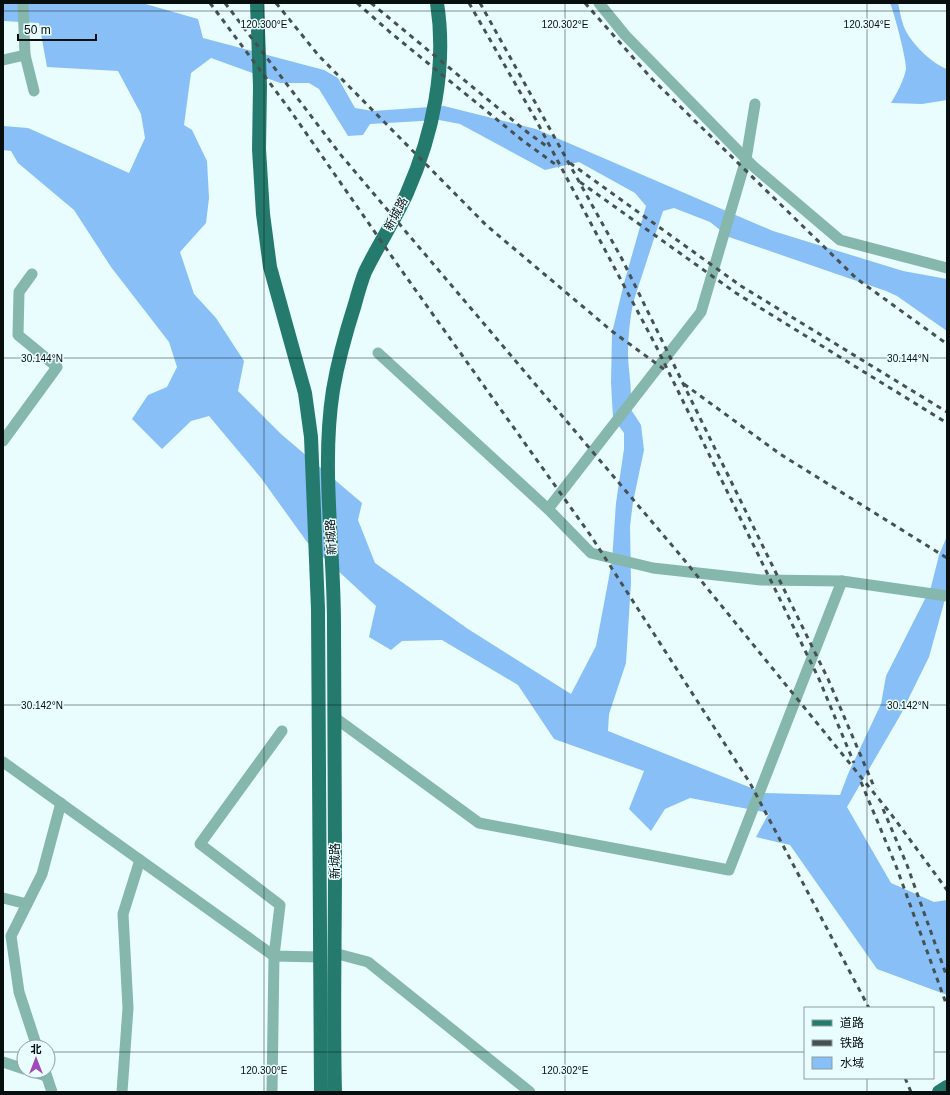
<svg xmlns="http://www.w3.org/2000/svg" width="950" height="1095" font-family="Helvetica,'Noto Sans SC',sans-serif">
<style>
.water{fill:#88bff7;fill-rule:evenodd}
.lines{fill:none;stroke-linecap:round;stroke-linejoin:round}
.minor{stroke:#85b7ad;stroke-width:11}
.major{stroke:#247b6d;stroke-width:14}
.rail{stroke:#465152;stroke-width:3;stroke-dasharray:5 5;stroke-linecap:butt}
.ticks{fill:none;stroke:#060e0e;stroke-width:1;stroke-opacity:0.45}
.labels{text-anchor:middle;stroke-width:3;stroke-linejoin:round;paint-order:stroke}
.street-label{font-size:12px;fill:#060e0e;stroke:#e9fdff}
.ticks-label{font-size:10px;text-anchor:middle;fill:#060e0e;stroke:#e9fdff;stroke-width:3;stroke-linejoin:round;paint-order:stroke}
</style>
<rect width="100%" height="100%" fill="#e9fdff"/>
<g class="water">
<path d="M 3,3 L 142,3 L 198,19 L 203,38 L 324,70 L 338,78 L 355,108 L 373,111 L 444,106 L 536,129 L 773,231 L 903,271 L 947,279 L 947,331 L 897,296 L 886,291 L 729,237 L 710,222 L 674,208 L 663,211 L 633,303 C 630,319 628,336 628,353 C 628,372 633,389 630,408 L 641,425 L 644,450 L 633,502 L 630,526 L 631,582 L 626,663 L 609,714 L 608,731 L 764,793 L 840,795 L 848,774 L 881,704 L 886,676 L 931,587 L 939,555 L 947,536 L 947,592 L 929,657 L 901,714 L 847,807 L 891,883 L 934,902 L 947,900 L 947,995 L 877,969 L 790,845 L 756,837 L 769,813 L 690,798 L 665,809 L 651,831 L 629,809 L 644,771 L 554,739 L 518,685 L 442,640 L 402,641 L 391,650 L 369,637 L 376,606 L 307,542 L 261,478 L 209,416 L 191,421 L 162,449 L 132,419 L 148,395 L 167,387 L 177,367 L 169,342 L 111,267 L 74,210 L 18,163 L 11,151 L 3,150 L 3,126 L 28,128 L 129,173 L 145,138 L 141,114 L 118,71 L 47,67 L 39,23 L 3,21 ZM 211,58 L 280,83 L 309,83 L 319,89 L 348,136 L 363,135 L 370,124 L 439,120 L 460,124 L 545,170 L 579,162 L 635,193 L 646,206 L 624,283 L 612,333 L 611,383 L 613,418 L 624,433 L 624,449 L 616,503 L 612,561 L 596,646 L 571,694 L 468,629 L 375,563 L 358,520 L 362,503 L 281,434 L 238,391 L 244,361 L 216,318 L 194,294 L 180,252 L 206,223 L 209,198 L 207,161 L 192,130 L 184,125 L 191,73 Z"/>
<path d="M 890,3 L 898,3 C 900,12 902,25 907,33 C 915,47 933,64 947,69 L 947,100 L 922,104 L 891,103 C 897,93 904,80 906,69 C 907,61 894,12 890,3 Z"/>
</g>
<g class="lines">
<g class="minor">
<polyline points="23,3 25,55"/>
<polyline points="599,3 625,35 754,167 840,240 947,268"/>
<polyline points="3,60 25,55 34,91"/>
<polyline points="378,353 548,509 701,312 746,159 755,104"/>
<polyline points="3,441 57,367 18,335 19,292 32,274"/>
<polyline points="548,509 591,553 653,568 761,580 842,581"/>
<polyline points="334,717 479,823 729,870 842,581 947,596"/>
<polyline points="3,762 274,956 319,957"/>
<polyline points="3,898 27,904"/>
<polyline points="334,953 368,962 530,1092"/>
<polyline points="37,1047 19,992 11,936 42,874 61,803"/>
<polyline points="3,1062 24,1069"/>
<polyline points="31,1071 46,1076"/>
<polyline points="45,1071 52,1092"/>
<polyline points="122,1092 128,1008 123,914 140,860"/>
<polyline points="272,1092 274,956 280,905 200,844 282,731"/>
</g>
<g class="major">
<polyline points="257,3 260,86 259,149 263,214 270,267 305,393 311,437 318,609 321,1092"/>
<path d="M 335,1092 C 333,1016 335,940 335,863 C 335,784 334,704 334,624 C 334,546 321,467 333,390 C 338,361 346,332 355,304 C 358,293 361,282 365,272 C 378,245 395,220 407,193 C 433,134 447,67 437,3"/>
<polyline points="939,1092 947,1087"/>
</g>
<g class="rail">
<polyline points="210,3 290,110 397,264 591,536 750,783 869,1008"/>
<polyline points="225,3 340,154 681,556 891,814 947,890"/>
<polyline points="276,3 319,56 486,225 613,332 668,372"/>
<polyline points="357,3 391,33 522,140 559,167"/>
<polyline points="371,3 527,132 549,148"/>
<polyline points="469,3 536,120 656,346 819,679 854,763"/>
<polyline points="480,3 622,259 828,679 875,789"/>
<polyline points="585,3 652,79 857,279 947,344"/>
<polyline points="570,163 741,286 947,412"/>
<polyline points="580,182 736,293 947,423"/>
<polyline points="684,384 780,454 947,558"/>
<polyline points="861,782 896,866 947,1006"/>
<polyline points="883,809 907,865 947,977"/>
<polyline points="905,1078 911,1092"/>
</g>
</g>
<path class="ticks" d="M 264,3 L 264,1092M 565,3 L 565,1092M 867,3 L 867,1008M 3,11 L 947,11M 3,358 L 947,358M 3,705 L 947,705M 3,1052 L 24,1052M 48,1052 L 805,1052M 933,1052 L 947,1052M 867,1078 L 867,1092"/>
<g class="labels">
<g class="street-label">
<text transform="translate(396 214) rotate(-62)" y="4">新城路</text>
<text transform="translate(331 537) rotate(-93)" y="4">新城路</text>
<text transform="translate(335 861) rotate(-90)" y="4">新城路</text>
</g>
</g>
<g class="ticks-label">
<text x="264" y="28">120.300°E</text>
<text x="565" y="28">120.302°E</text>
<text x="867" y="28">120.304°E</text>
<text x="42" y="362">30.144°N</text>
<text x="908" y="362">30.144°N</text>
<text x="42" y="709">30.142°N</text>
<text x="908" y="709">30.142°N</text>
<text x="264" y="1074">120.300°E</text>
<text x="565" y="1074">120.302°E</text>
</g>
<rect width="950" height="1095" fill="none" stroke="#060e0e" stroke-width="8"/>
<rect x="804" y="1007" width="130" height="72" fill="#e9fdff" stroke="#8e9d9f"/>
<rect x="812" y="1020" width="20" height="6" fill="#247b6d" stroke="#8e9d9f"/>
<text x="840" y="1027" font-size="12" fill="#060e0e">道路</text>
<rect x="812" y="1040" width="20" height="6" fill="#465152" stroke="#8e9d9f"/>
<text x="840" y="1047" font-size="12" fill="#060e0e">铁路</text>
<rect x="812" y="1057" width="20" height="12" fill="#88bff7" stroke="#8e9d9f"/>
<text x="840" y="1067" font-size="12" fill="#060e0e">水域</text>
<g transform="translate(36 1059)"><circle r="19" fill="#e9fdff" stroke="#8e9d9f"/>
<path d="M0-3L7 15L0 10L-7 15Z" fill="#a14bb8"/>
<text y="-6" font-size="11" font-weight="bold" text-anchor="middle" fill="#060e0e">北</text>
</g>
<path d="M18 34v6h78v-6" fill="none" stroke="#060e0e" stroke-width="2"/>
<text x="24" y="34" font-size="12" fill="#060e0e" stroke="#e9fdff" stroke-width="3" paint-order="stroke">50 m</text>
</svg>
